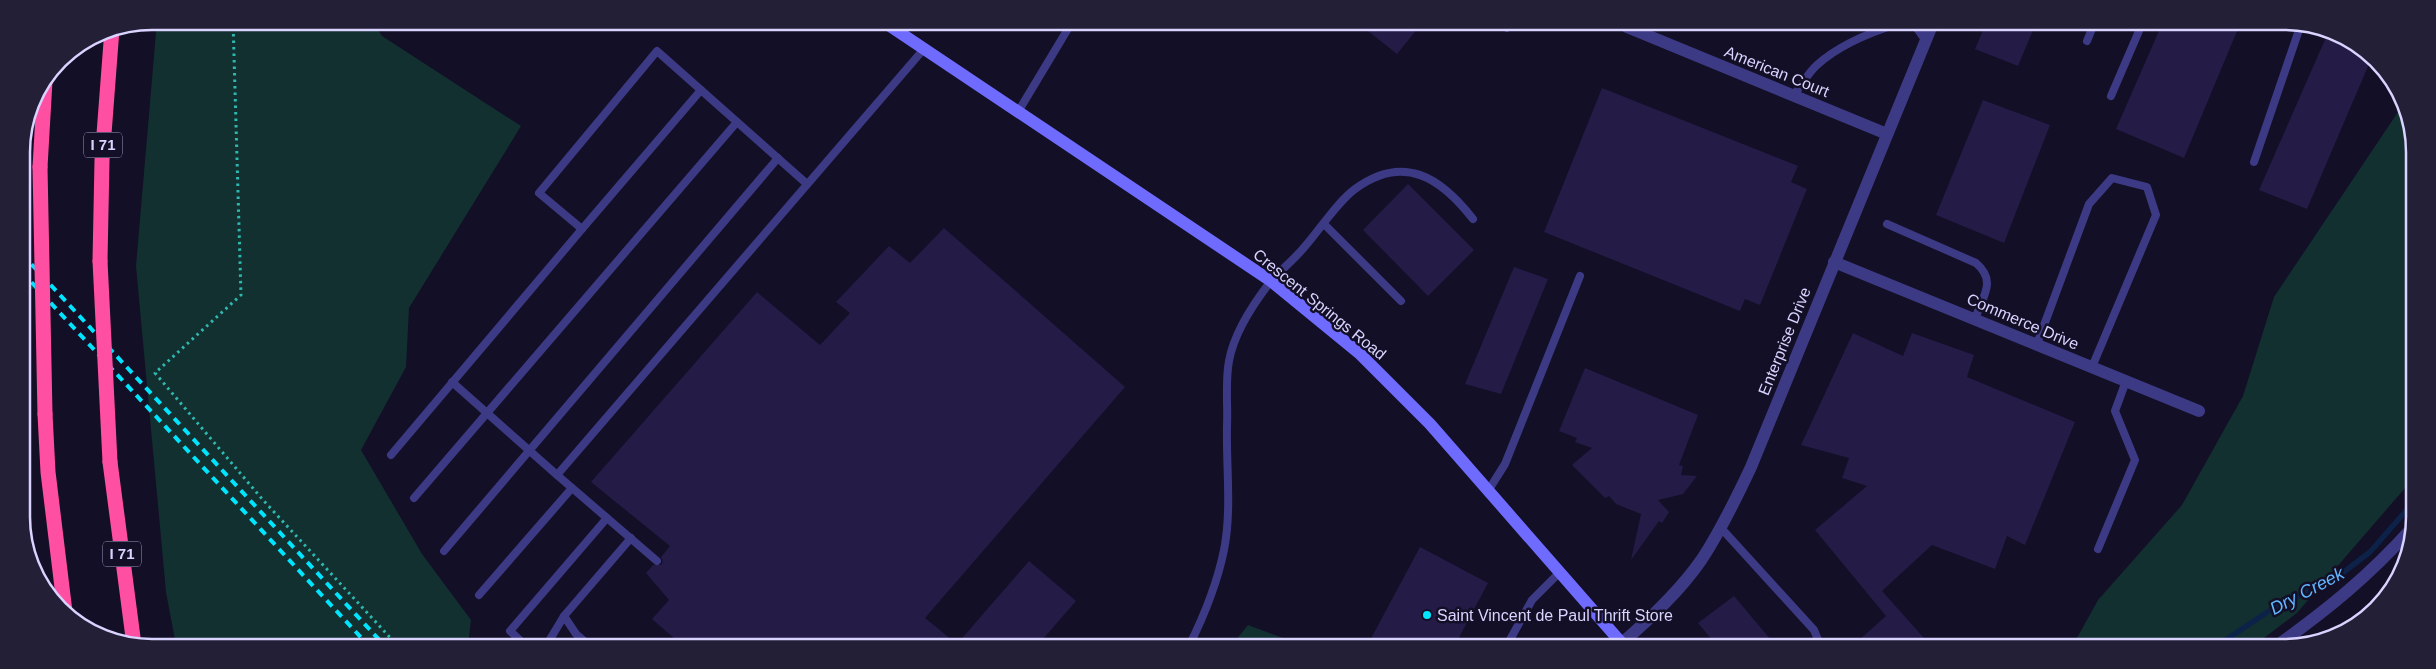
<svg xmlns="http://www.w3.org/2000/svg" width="2436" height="669" font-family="Arial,sans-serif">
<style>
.green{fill:#12302f}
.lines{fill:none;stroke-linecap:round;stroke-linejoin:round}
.stream{stroke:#0c2248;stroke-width:5.5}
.building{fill:#241b47}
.path{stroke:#2fb8b0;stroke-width:3;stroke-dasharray:2.5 4;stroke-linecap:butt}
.lane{stroke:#3d3a85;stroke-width:8}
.street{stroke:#3d3a85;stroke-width:12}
.secondary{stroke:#6f6bff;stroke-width:12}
.highway{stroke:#ff4fa3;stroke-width:15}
.rail{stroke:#00e5ff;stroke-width:4;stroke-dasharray:8 6;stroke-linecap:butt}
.highway-bridge{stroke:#ff4fa3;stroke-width:15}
.poi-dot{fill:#00e5ff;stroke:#130f26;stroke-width:2}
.labels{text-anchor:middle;stroke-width:5;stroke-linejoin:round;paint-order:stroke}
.shield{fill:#130f26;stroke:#9e99be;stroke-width:1}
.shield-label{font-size:15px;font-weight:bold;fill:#d9d4ff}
.street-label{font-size:16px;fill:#d9d4ff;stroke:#130f26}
.poi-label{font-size:16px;fill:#d9d4ff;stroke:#130f26;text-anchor:start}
.water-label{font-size:18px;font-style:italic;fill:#62b6ff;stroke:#130f26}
.rim{fill:none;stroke:#d9d4ff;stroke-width:2.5}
</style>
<rect width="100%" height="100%" fill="#130f26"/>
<g class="green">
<polygon points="157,21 373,22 382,36 521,126 409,308 406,367 361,450 422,554 471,620 468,646 176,645 166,592 136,266"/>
<polygon points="2398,100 2412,127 2412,480 2297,613 2252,647 2072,647 2098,600 2182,505 2243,396 2274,297 2400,109"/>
<polygon points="22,272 39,290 22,287"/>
<polygon points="1248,625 1302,645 1303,646 1231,646"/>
</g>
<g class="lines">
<polyline class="stream" points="2215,647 2272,609 2336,578 2370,552 2412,504"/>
</g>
<g class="building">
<polygon points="1358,23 1422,23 1397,54"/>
<polygon points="1986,23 2036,23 2018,66 1975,49"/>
<polygon points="2162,24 2240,24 2184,158 2116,129"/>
<polygon points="2327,35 2372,57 2307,209 2259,190"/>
<polygon points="1602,88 1798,166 1791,182 1807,189 1760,305 1745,299 1740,311 1544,232"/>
<polygon points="1983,100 2050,125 2004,243 1936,215"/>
<polygon points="1408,184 1474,250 1428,296 1363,230"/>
<polygon points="944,228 1125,387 925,618 957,644 1029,561 1076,601 1037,646 683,646 652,619 669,600 646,573 653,565 661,565 663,562 661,557 670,546 591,482 757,292 820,345 850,313 836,302 889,246 910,263"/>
<polygon points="1514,267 1548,279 1501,394 1465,384"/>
<polygon points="1853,333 1903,356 1912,333 1974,355 1967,377 2075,422 2025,545 2007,536 1995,569 1932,545 1882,591 1932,647 1851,647 1886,616 1815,530 1867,486 1842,478 1849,458 1801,445"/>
<polygon points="1585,368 1698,415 1679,465 1683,466 1681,475 1697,476 1683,494 1658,500 1669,512 1662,523 1659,521 1631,560 1641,514 1616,504 1609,496 1605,498 1572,465 1592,448 1575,442 1577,438 1559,431"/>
<polygon points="1420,547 1488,583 1454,647 1367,646"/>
<polygon points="1734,596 1777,647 1718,647 1698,623"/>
</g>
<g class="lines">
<polyline class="path" points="233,21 241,295 155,373 263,500 397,645"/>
<g class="lane">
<polyline points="1913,23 1926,41"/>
<polyline points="1507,28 1510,23"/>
<polyline points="2087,41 2094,24"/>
<path d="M 1793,96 C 1801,86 1808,73 1817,65 C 1840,44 1871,32 1900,23"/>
<polyline points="2111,96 2142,24"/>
<polyline points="1018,112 1072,22"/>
<polyline points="2254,162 2301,24"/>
<polyline points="1324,224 1401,301"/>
<path d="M 1887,224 L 1976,263 C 1997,281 1983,296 1975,319"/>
<polyline points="582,229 701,90"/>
<polyline points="2037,344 2089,204 2112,178 2147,187 2156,215 2092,367"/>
<polyline points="452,382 557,475"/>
<polyline points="391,455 582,229 539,193 657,51 807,184"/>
<polyline points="1488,491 1505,464 1580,276"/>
<polyline points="414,498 737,122"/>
<polyline points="1721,528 1814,630 1821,647"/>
<polyline points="2098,549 2135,460 2115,411 2126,381"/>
<polyline points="444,551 778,158"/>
<polyline points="657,561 557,475 923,50"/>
<polyline points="479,595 572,488"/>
<polyline points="526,646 510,631 607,518"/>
<polyline points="546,646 564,616"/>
<polyline points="590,646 576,634 564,616 631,538"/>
<path d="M 1189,646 C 1204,616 1217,584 1224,550 C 1232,510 1226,467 1227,426 C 1228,405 1225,381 1229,361 C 1234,333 1253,304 1271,281 C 1280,271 1291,262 1300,252 C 1317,234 1336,203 1355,189 C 1404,153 1441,178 1473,219"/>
<polyline points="1506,647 1532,600 1560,572"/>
</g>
<g class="street">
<polyline points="1627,27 1887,134"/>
<polyline points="1834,262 2199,411"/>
<path d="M 1622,643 C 1651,618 1680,591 1702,559 C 1721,530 1736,499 1751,467 L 1933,23"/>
<path d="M 2275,647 C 2327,610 2369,576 2412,528"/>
</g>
<polyline class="secondary" points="884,22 1271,281 1359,353 1430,424 1625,647"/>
<g class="highway">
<polyline points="40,167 45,81"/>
<polyline points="100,261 102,160 112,29"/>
<polyline points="45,414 48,472 65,612"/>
<polyline points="110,462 134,645"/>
</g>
<g class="rail">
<polyline points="22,254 384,645"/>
<polyline points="22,272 368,645"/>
</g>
<g class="highway-bridge">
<polyline points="40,167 45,414"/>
<polyline points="100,261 110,462"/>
</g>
</g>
<circle class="poi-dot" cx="1427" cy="615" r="5"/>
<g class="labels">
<g class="shield">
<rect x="84" y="132.5" width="38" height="25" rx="4"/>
<rect x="103" y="541.5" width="38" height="25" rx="4"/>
</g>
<g class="shield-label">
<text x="103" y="150">I 71</text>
<text x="122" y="559">I 71</text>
</g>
<g class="street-label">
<text transform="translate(1777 71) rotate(22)" y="6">American Court</text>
<text transform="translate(1320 304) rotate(39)" y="6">Crescent Springs Road</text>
<text transform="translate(2023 321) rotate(23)" y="6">Commerce Drive</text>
<text transform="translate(1784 341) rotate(-68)" y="6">Enterprise Drive</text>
</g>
<g class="poi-label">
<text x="1437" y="621">Saint Vincent de Paul Thrift Store</text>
</g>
<g class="water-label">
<text transform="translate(2307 591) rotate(-28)" y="6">Dry Creek</text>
</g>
</g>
<path d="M0 0H2436V669H0ZM152 30H2284A122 122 0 0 1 2406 152V517A122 122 0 0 1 2284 639H152A122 122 0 0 1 30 517V152A122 122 0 0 1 152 30Z" fill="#231f37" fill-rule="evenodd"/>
<path class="rim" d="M152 30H2284A122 122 0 0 1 2406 152V517A122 122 0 0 1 2284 639H152A122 122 0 0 1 30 517V152A122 122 0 0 1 152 30Z"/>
</svg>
